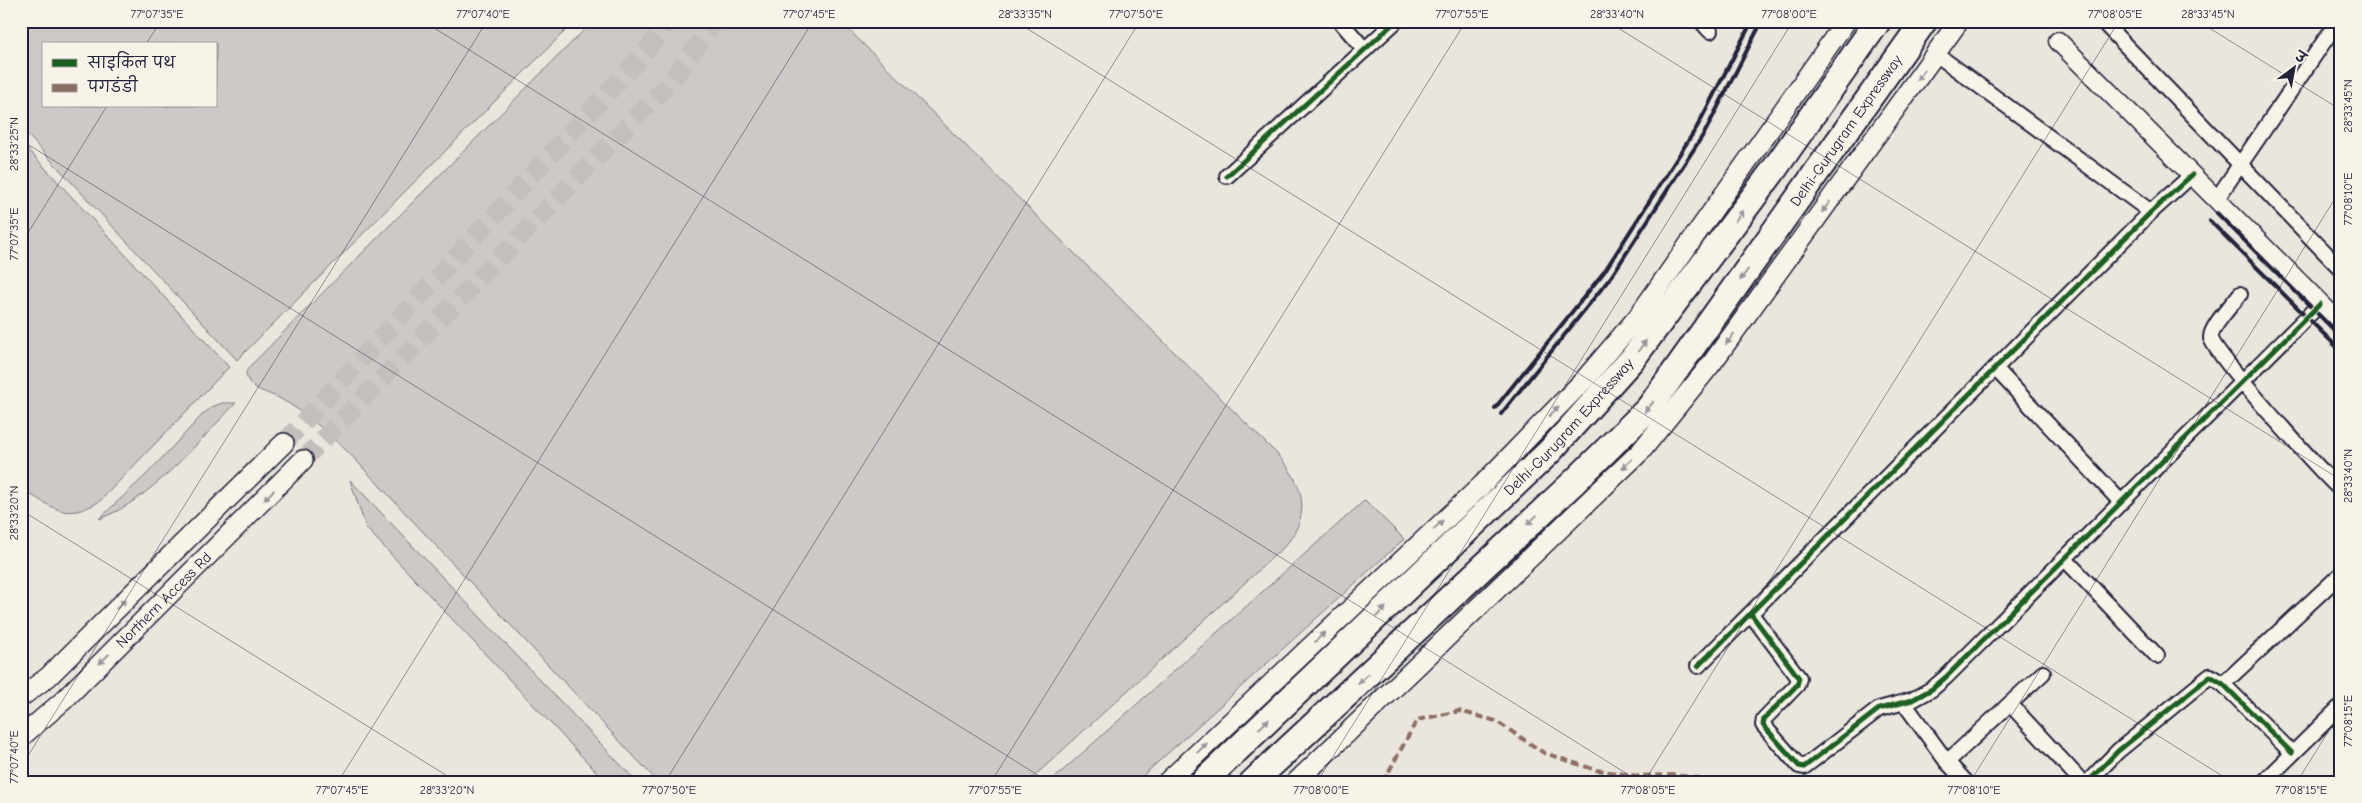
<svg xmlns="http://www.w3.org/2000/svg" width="2362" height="803" font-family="'Comic Neue','Playpen Sans Deva',sans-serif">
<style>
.green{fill:#cdc9c6;stroke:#787680;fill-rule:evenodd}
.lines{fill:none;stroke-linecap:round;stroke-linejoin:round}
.secondary-tunnel{stroke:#c2bfbd;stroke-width:19;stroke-dasharray:19 9;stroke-linecap:butt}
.minor-casing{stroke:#22223b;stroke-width:18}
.tertiary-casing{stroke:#22223b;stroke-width:21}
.secondary-casing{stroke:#22223b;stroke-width:22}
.motorway-casing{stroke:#22223b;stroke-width:29}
.minor{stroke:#f7f3e8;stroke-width:14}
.tertiary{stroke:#f7f3e8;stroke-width:18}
.secondary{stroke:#f7f3e8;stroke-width:19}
.motorway{stroke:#f7f3e8;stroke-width:25}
.rail{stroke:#22223b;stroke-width:4}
.quiet{stroke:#8d6e63;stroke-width:4;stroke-dasharray:8 4;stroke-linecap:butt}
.cycleway-casing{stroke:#f7f3e8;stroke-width:8}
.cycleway{stroke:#1b5e20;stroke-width:5}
.oneway{fill:#97959a}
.ticks{fill:none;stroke:#22223b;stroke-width:1;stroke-opacity:0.45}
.labels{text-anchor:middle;stroke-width:4;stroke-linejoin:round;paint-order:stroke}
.street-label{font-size:15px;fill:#22223b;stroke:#f7f3e8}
.neatline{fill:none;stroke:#22223b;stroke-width:2}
.ticks-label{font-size:12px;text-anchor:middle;fill:#22223b}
</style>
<rect width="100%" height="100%" fill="#eae6de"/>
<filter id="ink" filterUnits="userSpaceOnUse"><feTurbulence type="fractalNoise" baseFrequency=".02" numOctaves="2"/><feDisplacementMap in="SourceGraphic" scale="10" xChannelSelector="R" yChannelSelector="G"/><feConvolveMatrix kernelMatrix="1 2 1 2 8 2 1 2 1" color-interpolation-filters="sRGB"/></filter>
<g filter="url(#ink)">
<g class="green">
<path d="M 21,21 L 575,21 L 237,360 L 21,128 ZM 44,44 L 216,44 L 216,106 L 44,106 Z"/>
<path d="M 593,21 L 840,21 L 1277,454 C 1303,483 1313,513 1285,546 L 1028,782 L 658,782 L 349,453 C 327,432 305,412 279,398 C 268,392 252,391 247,378 C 245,374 247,370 249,367 Z"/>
<path d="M 21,142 L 229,367 L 100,501 C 64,523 54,507 21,489 Z"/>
<path d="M 222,403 L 236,403 C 198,442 150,501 99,519 L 147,474 L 203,414 L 212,407 Z"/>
<polygon points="350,480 637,782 606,782 366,528"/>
<polygon points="1365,500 1404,539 1136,782 1050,782"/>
</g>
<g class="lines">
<g class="secondary-tunnel">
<polyline points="284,443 647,50 668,21"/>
<polyline points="303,460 673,79 715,21"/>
</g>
<defs>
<g id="minor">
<polyline points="1340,21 1365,50"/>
<polyline points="1701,21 1710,31"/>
<polyline points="2102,21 2341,269"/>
<polyline points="1936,54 2151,212"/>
<polyline points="1227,176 1396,21"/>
<polyline points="2216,200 2338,21"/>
<path d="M 2240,294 C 2233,304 2210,327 2211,338 C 2213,353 2323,474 2341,490"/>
<polyline points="1995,368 2121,502"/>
<polyline points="2065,559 2157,656"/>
<polyline points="1751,614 1799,678 1797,685 1764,719 1763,725 1799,766 1804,767 1879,709 1912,700 1932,689 1946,677 2320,304"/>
<polyline points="1698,666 2151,212 2192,175"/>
<polyline points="2223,684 2341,574"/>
<polyline points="1904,703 1947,762 1966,782"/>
<polyline points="2010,704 2082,782"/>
<polyline points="1947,762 2043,673"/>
<polyline points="2088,782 2118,751 2210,676 2223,684 2292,753"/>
<polyline points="2264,782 2341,706"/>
<polyline points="2338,782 2341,779"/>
</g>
<polyline id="tertiary" points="2058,41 2341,324"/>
<g id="secondary">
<polyline points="21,697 48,677 284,443"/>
<path id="s1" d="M 21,737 L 64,700 L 303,460"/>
<polyline points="1167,782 1482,485 1585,379 1637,318 1846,21"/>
<polyline points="1296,782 1641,451 1712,363 1959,21"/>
</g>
<g id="motorway">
<path id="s2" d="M 1203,782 L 1549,452 L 1633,358 L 1773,171 L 1878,21"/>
<path id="s3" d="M 1253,782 L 1574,482 L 1649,408 L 1924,21"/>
</g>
</defs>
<use href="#minor" class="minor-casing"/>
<use href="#tertiary" class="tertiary-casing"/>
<use href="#secondary" class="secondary-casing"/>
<use href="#motorway" class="motorway-casing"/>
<use href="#minor" class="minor"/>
<use href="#tertiary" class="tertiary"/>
<use href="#secondary" class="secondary"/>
<use href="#motorway" class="motorway"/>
<g class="rail">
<polyline points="2217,213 2341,337"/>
<polyline points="2210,221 2341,351"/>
<polyline points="1495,408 1604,272 1697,127 1752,21"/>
<polyline points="1501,414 1611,277 1705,132 1762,21"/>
</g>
<polyline class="quiet" points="1383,782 1417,720 1459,711 1496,721 1544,753 1596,770 1638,776 1673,775 1700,778 1702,782"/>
<defs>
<g id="cycleway">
<polyline points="1227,176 1396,21"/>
<polyline points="1751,614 1799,678 1797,685 1764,719 1763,725 1799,766 1804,767 1879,709 1912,700 1932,689 1946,677 2320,304"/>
<polyline points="1698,666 2151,212 2192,175"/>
<polyline points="2088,782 2118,751 2210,676 2223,684 2292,753"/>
</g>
</defs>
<use href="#cycleway" class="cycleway-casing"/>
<use href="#cycleway" class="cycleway"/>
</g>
<defs><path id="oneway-solid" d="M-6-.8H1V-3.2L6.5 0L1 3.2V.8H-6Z" transform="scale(1.25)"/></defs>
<g class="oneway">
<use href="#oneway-solid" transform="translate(1921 75) rotate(126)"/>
<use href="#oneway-solid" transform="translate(1826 207) rotate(126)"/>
<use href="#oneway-solid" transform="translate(1739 216) rotate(-53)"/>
<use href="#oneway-solid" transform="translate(1744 275) rotate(126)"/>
<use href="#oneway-solid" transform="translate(1730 339) rotate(126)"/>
<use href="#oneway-solid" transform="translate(1642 346) rotate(-53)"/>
<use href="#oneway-solid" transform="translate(1649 407) rotate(130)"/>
<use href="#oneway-solid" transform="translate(1554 411) rotate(-46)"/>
<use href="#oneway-solid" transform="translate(1627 464) rotate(136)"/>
<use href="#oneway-solid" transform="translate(269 495) rotate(135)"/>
<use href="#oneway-solid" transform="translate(1532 520) rotate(137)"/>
<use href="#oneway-solid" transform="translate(1438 525) rotate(-43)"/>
<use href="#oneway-solid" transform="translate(121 604) rotate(-45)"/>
<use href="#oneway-solid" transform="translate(1381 612) rotate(-44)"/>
<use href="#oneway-solid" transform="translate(1320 637) rotate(-44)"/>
<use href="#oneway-solid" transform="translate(104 659) rotate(135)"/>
<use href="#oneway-solid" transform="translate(1363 679) rotate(137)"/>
<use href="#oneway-solid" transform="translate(1264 724) rotate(-44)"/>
<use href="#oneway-solid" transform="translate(1202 748) rotate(-43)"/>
</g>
</g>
<path class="ticks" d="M 423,21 L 1640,782M 1015,21 L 2232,782M 1607,21 L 2341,480M 2198,21 L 2341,110M 146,44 L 161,21M 21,140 L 1049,782M 21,244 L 107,106M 21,510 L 457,782M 21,767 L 487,21M 338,782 L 813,21M 665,782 L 1140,21M 991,782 L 1466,21M 1317,782 L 1793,21M 1644,782 L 2119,21M 1970,782 L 2341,189M 2297,782 L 2341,711"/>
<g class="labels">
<g class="street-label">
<text dy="5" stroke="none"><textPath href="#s3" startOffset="885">Delhi-Gurugram Expressway</textPath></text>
<text dy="5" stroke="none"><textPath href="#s2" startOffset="510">Delhi-Gurugram Expressway</textPath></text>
<text dy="5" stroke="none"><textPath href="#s1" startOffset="198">Northern Access Rd</textPath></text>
</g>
</g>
<rect width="2362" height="803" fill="none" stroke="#f7f3e8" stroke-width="55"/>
<rect x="42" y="42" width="175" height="65" fill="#f7f3e8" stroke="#a29fa3"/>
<rect x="52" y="59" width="25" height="8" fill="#1b5e20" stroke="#a29fa3"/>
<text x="88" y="68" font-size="15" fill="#22223b">साइकिल पथ</text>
<rect x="52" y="84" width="25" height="8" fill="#8d6e63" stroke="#a29fa3"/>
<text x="88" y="92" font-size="15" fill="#22223b">पगडंडी</text>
<g transform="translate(2294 68) rotate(32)" stroke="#f7f3e8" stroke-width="4" paint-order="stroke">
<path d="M0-4L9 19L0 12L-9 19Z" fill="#22223b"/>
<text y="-8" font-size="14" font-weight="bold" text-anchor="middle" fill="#22223b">उ</text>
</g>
<rect x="28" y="28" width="2306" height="748" class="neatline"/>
<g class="ticks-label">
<text x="157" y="18">77°07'35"E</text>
<text x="483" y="18">77°07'40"E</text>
<text x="809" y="18">77°07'45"E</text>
<text x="1025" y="18">28°33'35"N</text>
<text x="1136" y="18">77°07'50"E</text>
<text x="1462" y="18">77°07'55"E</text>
<text x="1617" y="18">28°33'40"N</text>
<text x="1789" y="18">77°08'00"E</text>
<text x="2115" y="18">77°08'05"E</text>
<text x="2208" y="18">28°33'45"N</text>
<text transform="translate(2348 106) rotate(-90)" y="4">28°33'45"N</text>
<text transform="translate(14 144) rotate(-90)" y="4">28°33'25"N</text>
<text transform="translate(2348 199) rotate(-90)" y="4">77°08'10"E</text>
<text transform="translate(14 234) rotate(-90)" y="4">77°07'35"E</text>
<text transform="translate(2348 476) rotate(-90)" y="4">28°33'40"N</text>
<text transform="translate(14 513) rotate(-90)" y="4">28°33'20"N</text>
<text transform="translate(2348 721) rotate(-90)" y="4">77°08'15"E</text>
<text transform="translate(14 757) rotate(-90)" y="4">77°07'40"E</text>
<text x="342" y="794">77°07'45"E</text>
<text x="447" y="794">28°33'20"N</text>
<text x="669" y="794">77°07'50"E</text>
<text x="995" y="794">77°07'55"E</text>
<text x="1321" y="794">77°08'00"E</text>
<text x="1648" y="794">77°08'05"E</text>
<text x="1974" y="794">77°08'10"E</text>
<text x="2301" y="794">77°08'15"E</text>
</g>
</svg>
